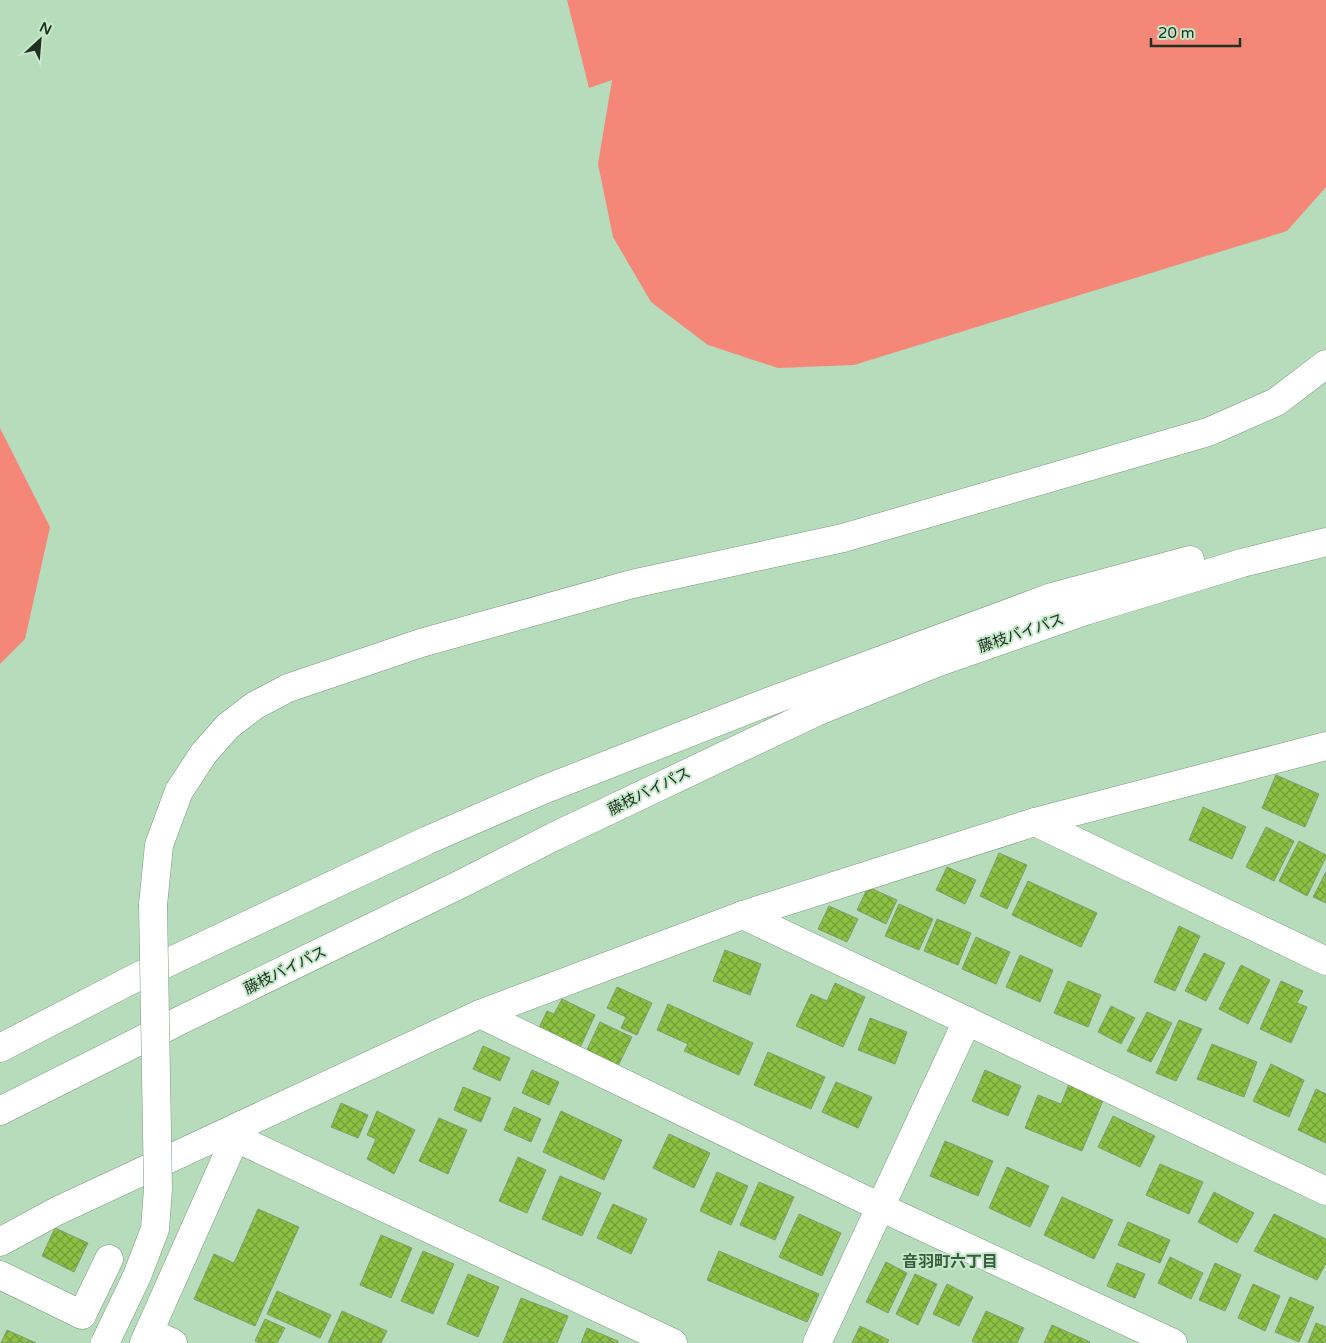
<svg xmlns="http://www.w3.org/2000/svg" width="1326" height="1343" viewBox="0 0 1326 1343" font-family="'Varela Round','Noto Sans JP',sans-serif">
<style>
.pitch{fill:#f58778}
.building{fill:url(#building-cross-hatch);stroke:#879a74}
.lines{fill:none;stroke-linecap:round;stroke-linejoin:round}
.street-casing{stroke:#799d7f;stroke-width:29}
.secondary-casing{stroke:#799d7f;stroke-width:29}
.highway-casing{stroke:#799d7f;stroke-width:29}
.street{stroke:#fff;stroke-width:28}
.secondary{stroke:#fff;stroke-width:28}
.highway{stroke:#fff;stroke-width:28}
.secondary-bridge-casing{stroke:#799d7f;stroke-width:29;stroke-linecap:butt}
.secondary-bridge{stroke:#fff;stroke-width:28}
.labels{text-anchor:middle;dominant-baseline:central;stroke-width:4;stroke-linejoin:round;paint-order:stroke}
.street-label{font-size:15px;fill:#213023;stroke:#c3e9c9}
.neighbourhood-label{font-size:16px;font-weight:bold;fill:#3a5b40;stroke:#c3e9c9}
</style>
<defs>
<pattern id="building-cross-hatch" width="8" height="8" patternUnits="userSpaceOnUse" patternTransform="scale(1.25)"><rect width="8" height="8" fill="#8cc143"/><path d="M0 0l8 8M0 8l8-8" fill="none" stroke="#729d38"/></pattern>
</defs>
<rect width="100%" height="100%" fill="#b6dcbc"/>
<g class="pitch">
<polygon points="567,0 1326,0 1326,187 1287,231 854,365 778,368 708,345 651,302 613,237 598,164 612,80 589,88"/>
<polygon points="0,428 50,527 25,639 0,664"/>
</g>
<g class="building">
<polygon points="1276,775 1319,794 1305,827 1262,808"/>
<polygon points="1203,807 1246,827 1232,859 1189,840"/>
<polygon points="1266,827 1294,841 1274,881 1246,867"/>
<polygon points="1299,841 1326,855 1326,857 1307,896 1279,881"/>
<polygon points="999,853 1027,865 1007,909 980,896"/>
<polygon points="947,867 976,880 965,904 936,890"/>
<polygon points="1326,872 1326,903 1313,897"/>
<polygon points="1028,881 1097,913 1081,947 1012,915"/>
<polygon points="868,887 897,900 886,924 857,910"/>
<polygon points="899,904 933,919 919,950 885,936"/>
<polygon points="829,906 858,919 847,942 818,929"/>
<polygon points="937,919 971,933 958,965 924,951"/>
<polygon points="1179,926 1200,936 1175,991 1154,982"/>
<polygon points="976,937 1010,952 996,984 962,969"/>
<polygon points="725,950 761,964 750,995 713,981"/>
<polygon points="1204,953 1225,963 1206,1001 1185,991"/>
<polygon points="1020,955 1053,970 1040,1002 1006,987"/>
<polygon points="1241,965 1270,980 1248,1024 1219,1009"/>
<polygon points="1068,981 1101,995 1088,1027 1054,1013"/>
<polygon points="1281,981 1303,991 1297,1003 1307,1007 1291,1043 1260,1029"/>
<polygon points="835,983 865,997 843,1047 796,1026 811,994 827,1001"/>
<polygon points="617,987 652,1003 637,1035 621,1028 626,1017 607,1008"/>
<polygon points="562,999 595,1015 578,1052 537,1032 547,1011 554,1014"/>
<polygon points="668,1004 753,1043 739,1075 684,1051 688,1044 657,1030"/>
<polygon points="1111,1006 1135,1018 1121,1044 1098,1032"/>
<polygon points="1147,1012 1172,1023 1151,1062 1127,1051"/>
<polygon points="870,1018 907,1032 895,1064 858,1050"/>
<polygon points="1179,1020 1202,1029 1176,1081 1156,1073"/>
<polygon points="600,1022 632,1037 617,1068 586,1052"/>
<polygon points="1212,1044 1257,1062 1244,1097 1197,1079"/>
<polygon points="483,1046 510,1058 500,1081 473,1069"/>
<polygon points="768,1052 825,1077 811,1109 754,1085"/>
<polygon points="1271,1064 1304,1080 1289,1117 1253,1101"/>
<polygon points="532,1070 559,1082 549,1105 522,1093"/>
<polygon points="985,1070 1021,1086 1008,1116 972,1101"/>
<polygon points="836,1082 872,1097 858,1128 822,1112"/>
<polygon points="1069,1084 1104,1098 1082,1151 1025,1128 1038,1095 1061,1104"/>
<polygon points="463,1087 491,1098 481,1122 454,1110"/>
<polygon points="1316,1089 1326,1094 1326,1143 1298,1130"/>
<polygon points="341,1103 368,1115 358,1138 331,1127"/>
<polygon points="514,1107 541,1119 531,1142 504,1130"/>
<polygon points="377,1111 415,1130 394,1174 367,1159 376,1139 367,1135"/>
<polygon points="561,1111 622,1140 604,1180 543,1152"/>
<polygon points="1113,1116 1155,1136 1140,1167 1098,1147"/>
<polygon points="439,1118 467,1130 448,1174 419,1161"/>
<polygon points="669,1134 710,1153 694,1188 653,1168"/>
<polygon points="945,1141 993,1161 978,1196 930,1176"/>
<polygon points="518,1157 546,1170 527,1213 499,1201"/>
<polygon points="1160,1164 1203,1182 1189,1214 1146,1195"/>
<polygon points="1007,1167 1049,1186 1030,1227 989,1208"/>
<polygon points="717,1172 748,1186 731,1225 700,1211"/>
<polygon points="560,1176 601,1193 582,1236 542,1219"/>
<polygon points="759,1182 794,1197 775,1240 740,1225"/>
<polygon points="1214,1192 1254,1213 1237,1243 1198,1222"/>
<polygon points="1062,1197 1113,1220 1094,1259 1044,1235"/>
<polygon points="613,1204 647,1219 631,1254 597,1238"/>
<polygon points="258,1209 299,1227 255,1326 194,1299 214,1254 234,1263"/>
<polygon points="799,1214 841,1233 822,1276 779,1257"/>
<polygon points="1274,1214 1326,1239 1326,1263 1317,1280 1254,1251"/>
<polygon points="1128,1222 1170,1240 1160,1263 1118,1245"/>
<polygon points="55,1228 88,1243 74,1272 42,1256"/>
<polygon points="381,1235 412,1248 391,1298 360,1285"/>
<polygon points="423,1251 454,1264 433,1314 401,1301"/>
<polygon points="719,1251 819,1294 807,1322 707,1280"/>
<polygon points="1170,1257 1203,1273 1191,1299 1158,1283"/>
<polygon points="886,1262 907,1273 888,1313 866,1302"/>
<polygon points="1117,1263 1145,1274 1135,1298 1107,1286"/>
<polygon points="1215,1263 1241,1275 1225,1311 1199,1300"/>
<polygon points="468,1274 499,1287 478,1337 447,1324"/>
<polygon points="915,1274 937,1284 918,1325 896,1314"/>
<polygon points="947,1284 973,1297 959,1326 933,1314"/>
<polygon points="1253,1284 1280,1296 1265,1331 1238,1318"/>
<polygon points="277,1291 331,1315 320,1338 267,1314"/>
<polygon points="1290,1297 1314,1307 1299,1342 1275,1332"/>
<polygon points="521,1298 568,1316 557,1343 503,1343"/>
<polygon points="342,1311 387,1331 381,1343 328,1343"/>
<polygon points="986,1311 1024,1328 1017,1343 976,1343 972,1341"/>
<polygon points="265,1319 285,1328 277,1343 259,1343 255,1341"/>
<polygon points="1316,1323 1326,1327 1326,1343 1308,1343"/>
<polygon points="1052,1325 1090,1342 1089,1343 1044,1343"/>
<polygon points="860,1326 889,1340 887,1343 852,1343"/>
<polygon points="587,1328 618,1341 618,1343 581,1343"/>
<polygon points="7,1330 36,1343 1,1343"/>
</g>
<g class="lines">
<g class="street-casing">
<g id="street">
<polyline points="1035,822 1326,961"/>
<polyline points="743,915 1326,1191"/>
<polyline points="480,1014 880,1207 1173,1343"/>
<polyline points="236,1138 673,1343"/>
<polyline points="0,1242 57,1211 480,1014 743,915 1035,822 1326,746"/>
<polyline points="0,1275 82,1315 109,1259"/>
<polyline points="149,1332 173,1343"/>
<polyline points="144,1343 241,1125"/>
<polyline points="817,1343 967,1021"/>
</g>
</g>
<g class="secondary-casing">
<polyline id="secondary" points="153,905 159,845 179,791 204,753 228,726 254,706 288,688 421,643 632,584 843,538 1208,432 1276,402 1326,364"/>
</g>
<g class="highway-casing">
<g id="highway">
<polyline points="0,1048 135,978 428,840 543,790 760,705 1052,597 1190,560"/>
<polyline points="0,1111 181,1020 463,883 553,837 816,712 936,663 1085,611 1242,563 1326,542"/>
</g>
</g>
<use href="#street" class="street"/>
<use href="#secondary" class="secondary"/>
<use href="#highway" class="highway"/>
<g class="secondary-bridge-casing">
<polyline id="secondary-bridge" points="105,1343 137,1276 155,1229 158,1189 153,905"/>
</g>
<use href="#secondary-bridge" class="secondary-bridge"/>
</g>
<g class="labels">
<g class="street-label">
<text transform="translate(1021 633) rotate(-19)">藤枝バイパス</text>
<text transform="translate(649 791) rotate(-26)">藤枝バイパス</text>
<text transform="translate(285 970) rotate(-26)">藤枝バイパス</text>
</g>
<g class="neighbourhood-label">
<text x="950" y="1262">音羽町六丁目</text>
</g>
</g>
<g transform="translate(40 40) rotate(26)" stroke="#c3e9c9" stroke-width="4" paint-order="stroke">
<path d="M0-4L9 19L0 12L-9 19Z" fill="#213023"/>
<text y="-8" font-size="14" font-weight="bold" text-anchor="middle" fill="#213023">N</text>
</g>
<path d="M1151 38v8h89v-8" fill="none" stroke="#213023" stroke-width="2.5"/>
<text x="1158" y="38" font-size="15" fill="#213023" stroke="#c3e9c9" stroke-width="4" paint-order="stroke">20 m</text>
</svg>
